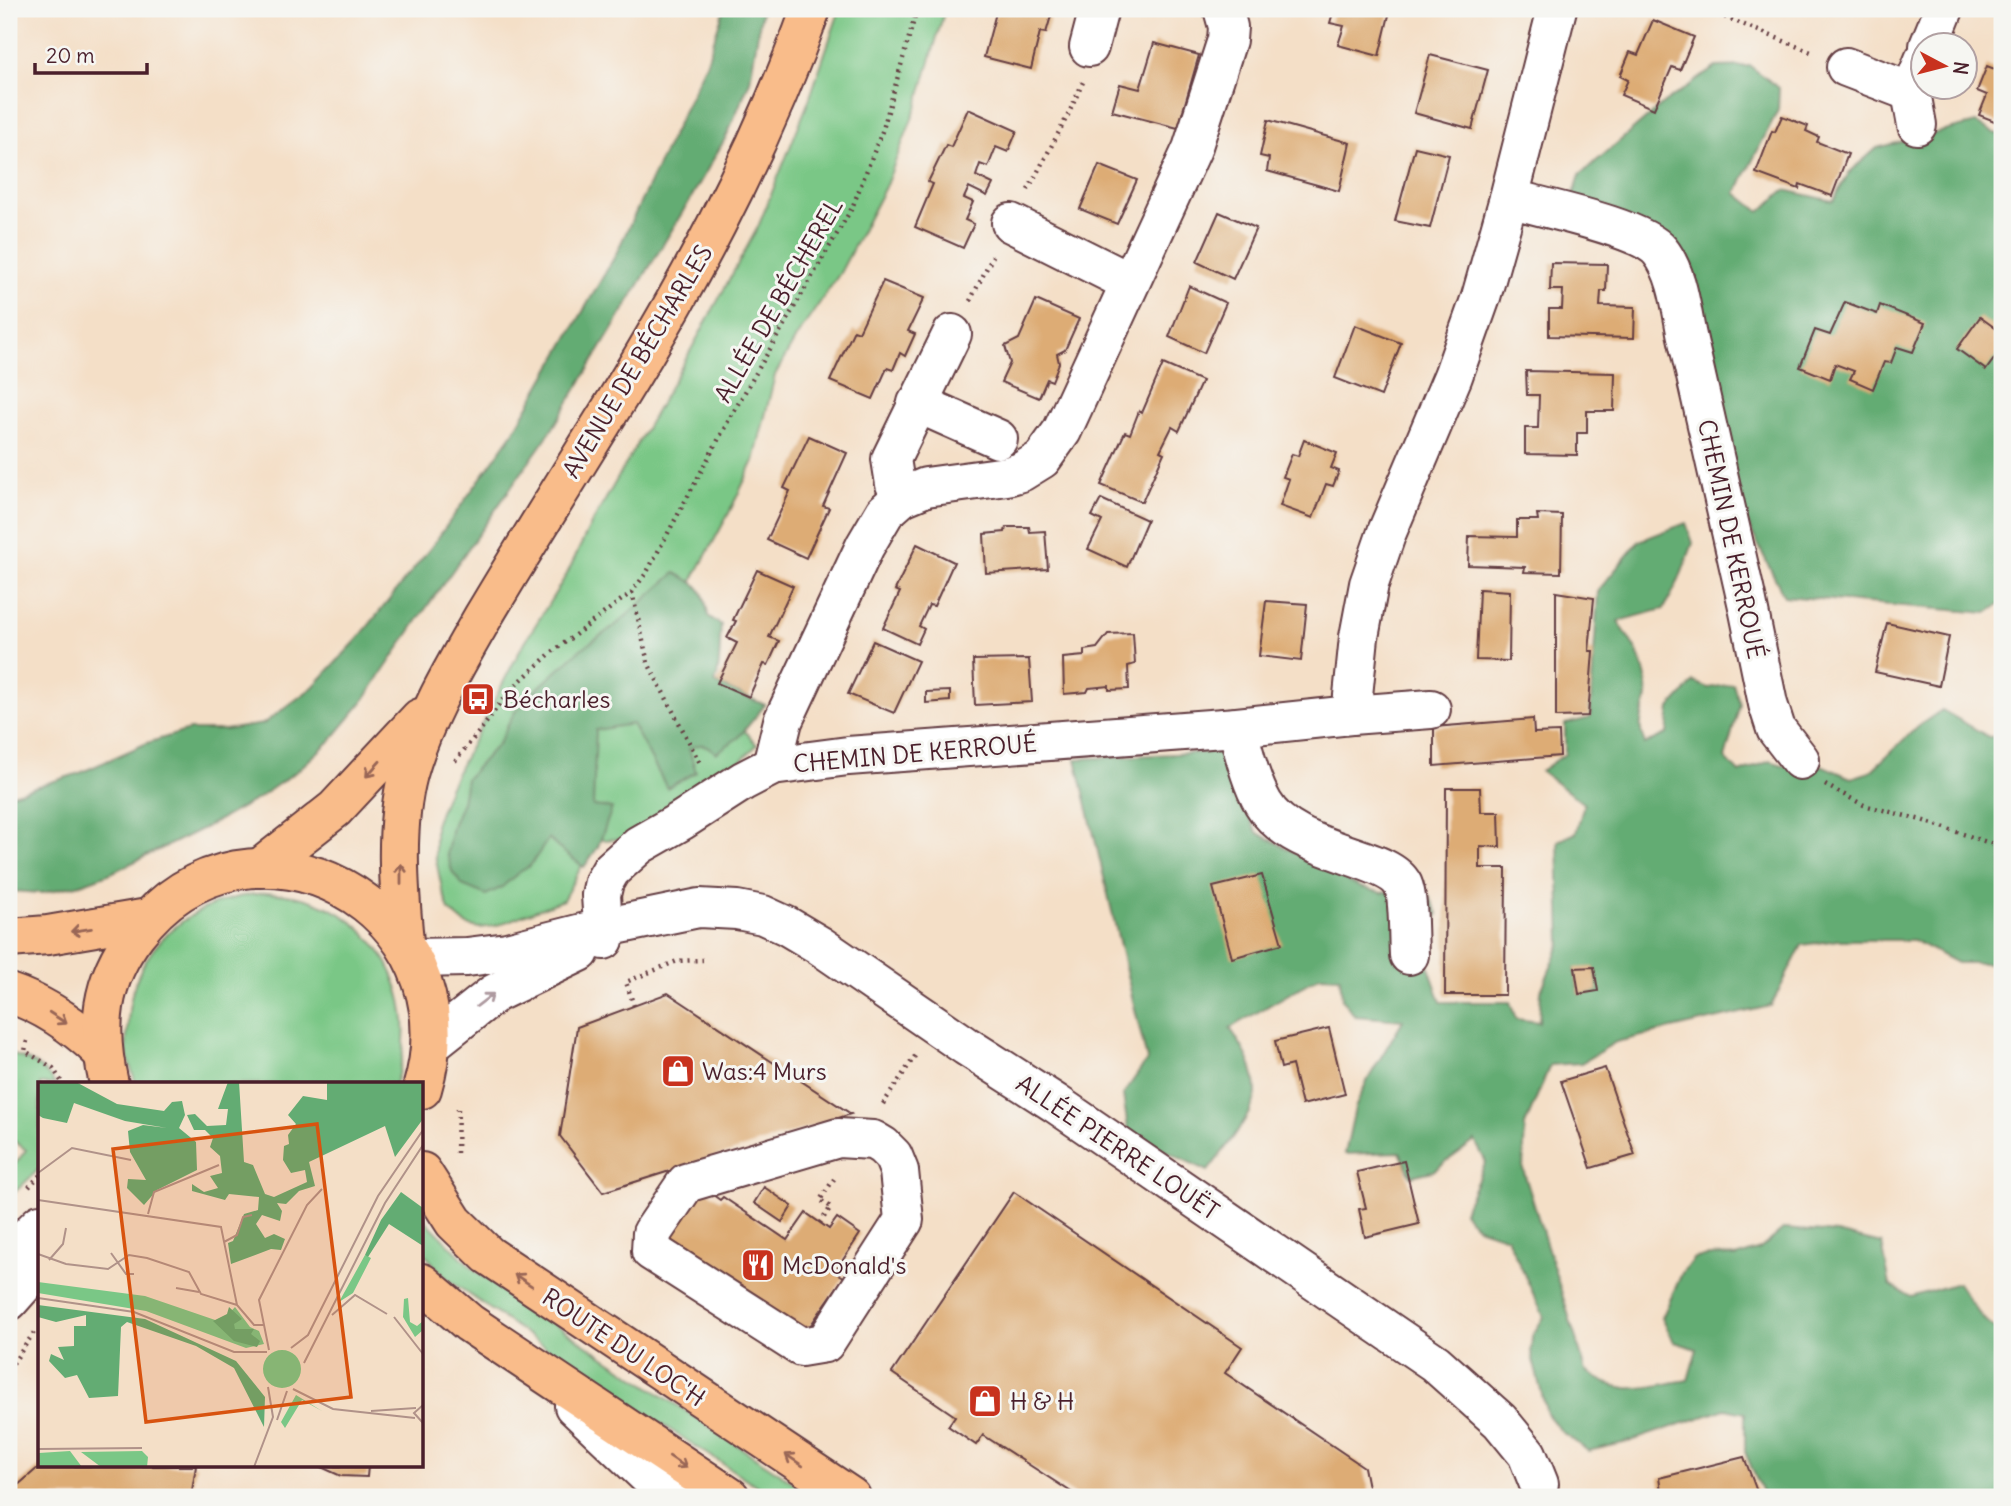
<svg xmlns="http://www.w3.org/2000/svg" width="2011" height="1506" viewBox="0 0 2011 1506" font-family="Delius,sans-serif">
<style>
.green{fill:#7ac786;stroke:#627358;stroke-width:2}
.forest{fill:#63ac73;stroke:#56664f;stroke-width:2;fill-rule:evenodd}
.building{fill:#ddac74}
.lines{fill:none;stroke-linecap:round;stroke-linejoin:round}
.minor-casing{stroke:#643c42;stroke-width:42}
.major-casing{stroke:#643c42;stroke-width:42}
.path{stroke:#643c42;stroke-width:4.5;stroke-dasharray:2 5;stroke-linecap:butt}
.minor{stroke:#fff;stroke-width:38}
.major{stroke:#f9bc8a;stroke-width:38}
.oneway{stroke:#996656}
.oneway2{stroke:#ae9aa0}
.labels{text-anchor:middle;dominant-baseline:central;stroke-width:6;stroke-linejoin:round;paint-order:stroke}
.street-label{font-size:24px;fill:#4a1f2b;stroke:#f6f6f2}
.poi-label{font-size:24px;fill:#4a1f2b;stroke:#f6f6f2;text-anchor:start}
.inset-road{fill:none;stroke:#b09289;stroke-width:2}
.view{fill:#d8530f;fill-opacity:0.15;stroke:#d8530f;stroke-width:3.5}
.inset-edge{fill:none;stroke:#4a1f2b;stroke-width:3.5}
</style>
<rect width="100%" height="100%" fill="#f6f6f2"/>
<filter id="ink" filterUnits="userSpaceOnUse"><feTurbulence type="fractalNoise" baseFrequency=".0143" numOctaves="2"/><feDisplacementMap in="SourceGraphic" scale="14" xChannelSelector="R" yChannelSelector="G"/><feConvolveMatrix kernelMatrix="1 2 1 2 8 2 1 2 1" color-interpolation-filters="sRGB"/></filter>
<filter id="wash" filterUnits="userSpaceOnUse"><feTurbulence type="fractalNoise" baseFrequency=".00686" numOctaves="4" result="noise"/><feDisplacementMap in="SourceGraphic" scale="28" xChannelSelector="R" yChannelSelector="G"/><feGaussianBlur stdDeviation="1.57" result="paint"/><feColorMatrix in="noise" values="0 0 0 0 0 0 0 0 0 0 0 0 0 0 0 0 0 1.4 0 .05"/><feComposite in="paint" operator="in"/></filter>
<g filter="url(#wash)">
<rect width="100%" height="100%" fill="#f4dfc7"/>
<g class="green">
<polygon points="840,9 945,9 917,106 886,185 840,273 797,336 775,375 754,461 729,513 673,616 739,724 757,745 716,784 627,839 596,840 563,900 495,926 479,928 467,925 449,910 442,889 435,855 435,825 449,788 520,650 567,574 588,530 687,357 758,227 809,100"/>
<path d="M 267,893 C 284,894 299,896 315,902 C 390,928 422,1013 395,1084 L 136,1084 C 133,1074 129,1064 127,1053 C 125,1043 128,1031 128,1021 C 132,945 194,897 267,893 Z"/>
<path d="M 9,1053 C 31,1061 41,1064 55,1084 L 40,1084 L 40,1168 L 9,1198 L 9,1172 L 26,1150 L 9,1137 Z"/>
<polygon points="422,1213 428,1223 475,1271 815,1497 774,1497 589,1377 497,1314 446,1278 422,1251"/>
</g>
<g class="forest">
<polygon points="724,9 762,9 750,81 726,137 691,198 553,428 417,621 362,703 330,741 297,771 257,799 210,825 111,873 81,884 43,893 9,891 9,795 80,773 147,743 189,730 225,730 263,724 313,687 357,640 432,546 513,433 615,256 706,64"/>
<polygon points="1750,66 1779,88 1778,110 1736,193 1760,212 1785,190 1833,201 1849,173 1877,148 1976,123 1996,134 2002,133 2002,603 1987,613 1784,596 1732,493 1680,283 1572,200 1580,175 1664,103 1716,67"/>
<path d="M 1686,523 L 1693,543 L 1679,580 L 1664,609 L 1618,621 C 1631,641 1645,661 1647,686 C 1650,709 1633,718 1645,744 L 1667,734 L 1670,708 L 1694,682 L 1708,688 L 1733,684 L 1740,704 L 1725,758 L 1739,773 L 1770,761 L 1783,765 L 1812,761 L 1851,778 L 1870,772 L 1917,727 L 1942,710 L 1989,737 L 2002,736 L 2002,963 L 1957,963 L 1913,940 L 1839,940 L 1802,945 L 1771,1006 L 1616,1042 L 1581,1063 L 1550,1065 L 1525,1125 L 1523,1169 L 1586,1371 C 1623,1399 1647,1386 1688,1380 L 1697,1349 L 1674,1342 L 1662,1318 L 1682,1273 L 1694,1258 L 1720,1255 L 1736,1257 L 1760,1249 L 1784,1229 L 1837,1233 L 1882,1244 L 1890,1285 L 1911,1297 L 1958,1283 C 1971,1303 1981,1321 2002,1334 L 2002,1497 L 1764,1497 L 1745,1452 L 1745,1413 L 1725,1409 L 1628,1442 L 1588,1451 L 1562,1432 L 1547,1414 L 1531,1352 L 1532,1336 L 1544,1317 L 1507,1237 L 1477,1227 L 1463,1212 L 1486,1162 L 1475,1141 L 1433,1171 L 1411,1176 L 1400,1152 L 1345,1154 L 1355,1108 L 1367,1081 L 1403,1020 L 1355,1016 L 1342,999 L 1340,977 L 1320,976 L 1230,1028 C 1243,1047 1256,1068 1256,1092 C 1256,1111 1220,1155 1208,1171 L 1161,1149 L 1128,1129 L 1123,1095 L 1147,1060 L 1076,759 L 1232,751 L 1239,792 L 1256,832 L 1360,887 L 1383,893 L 1417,884 L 1429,896 L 1438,913 L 1427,962 L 1441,1002 L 1510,1002 L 1516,1019 L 1539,1022 L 1541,991 L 1561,943 L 1558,841 L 1576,833 L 1584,804 L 1541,771 L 1565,754 L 1565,724 L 1590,718 L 1598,591 L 1639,541 ZM 1594,968 L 1598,991 L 1579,994 L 1575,969 Z"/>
<path d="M 675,573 C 700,586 704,587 708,616 L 721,625 C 719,643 721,668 715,683 L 765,705 L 739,737 L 716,753 C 706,744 702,742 689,749 L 696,772 L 667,788 L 632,724 L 596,730 L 593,806 L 612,808 L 598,847 L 584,867 L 557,847 L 549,838 L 530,866 L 518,873 L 501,888 L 486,895 L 462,885 L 452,871 L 447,853 L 452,826 L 462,802 L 466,779 L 499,743 L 514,713 L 536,690 L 581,649 L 616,625 Z"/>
</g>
<g id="blocks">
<g class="building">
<polygon points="997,9 1053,9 1046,33 1040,32 1031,69 984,57"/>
<polygon points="1334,9 1381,9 1390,11 1379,56 1338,45 1344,26 1330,23"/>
<polygon points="1653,20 1694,37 1680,70 1672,67 1654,109 1621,95 1628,80 1620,76 1630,52 1638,55"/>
<polygon points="1154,43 1199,55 1178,128 1112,111 1120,84 1140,89"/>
<polygon points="1430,55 1488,70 1472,129 1414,113"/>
<polygon points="2002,58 2002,124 1979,115 1987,95 1977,91 1987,66 1997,70"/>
<polygon points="968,109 1017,131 1008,152 996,147 988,167 980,164 976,176 993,184 987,196 969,187 964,198 973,202 965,220 974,224 963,248 915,227 933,184 928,182 946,145 951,147"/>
<polygon points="1782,116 1808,126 1806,131 1819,137 1817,142 1848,154 1832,196 1800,184 1799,189 1756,173 1772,131 1775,132"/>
<polygon points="1268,120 1350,143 1339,191 1267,171 1269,158 1260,156"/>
<polygon points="1415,147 1449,155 1430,228 1395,221"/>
<polygon points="1099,165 1137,180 1117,224 1080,209"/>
<polygon points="1219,212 1256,228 1233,279 1197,262"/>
<polygon points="1551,263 1607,264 1606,291 1601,291 1600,306 1635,307 1634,338 1549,336 1549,309 1562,309 1563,290 1550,290"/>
<polygon points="883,281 924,298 908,331 915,334 905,356 900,353 893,370 887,368 873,399 830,381 854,330 859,332"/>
<polygon points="1189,286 1226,303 1204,353 1169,337"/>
<polygon points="1036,300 1079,319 1065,350 1057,354 1059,363 1052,381 1047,379 1039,398 1001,382 1010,363 1005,346 1019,339"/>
<polygon points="1845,302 1877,314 1880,305 1925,323 1913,352 1897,347 1891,363 1884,362 1873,389 1850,379 1854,371 1835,364 1830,379 1800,367 1815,330 1830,335"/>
<polygon points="1980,317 2002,333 2002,348 1986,370 1957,349"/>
<polygon points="1355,325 1401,343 1381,396 1335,378"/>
<polygon points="1163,364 1202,381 1179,431 1172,427 1160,451 1164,453 1142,502 1101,485 1125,432 1130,434 1139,411 1142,413"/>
<polygon points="1526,371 1615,373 1614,411 1587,411 1587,433 1577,433 1577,455 1525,454 1525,428 1538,428 1539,395 1527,395"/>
<polygon points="809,436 847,453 823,506 829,508 806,558 767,540 790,491 784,488"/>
<polygon points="1304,440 1337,453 1331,468 1339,471 1333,486 1326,484 1313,518 1280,506 1289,479 1283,477 1292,454 1298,456"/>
<polygon points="1101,499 1147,520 1127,567 1088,549 1102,521 1092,516"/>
<polygon points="1537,514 1562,515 1561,573 1524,572 1525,567 1468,565 1469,536 1517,537 1517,520 1538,520"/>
<polygon points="1006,527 1029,527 1030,532 1045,531 1048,569 986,573 984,534 1005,532"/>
<polygon points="917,544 954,562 934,606 929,605 919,626 924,629 917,644 883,628 900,592 895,590"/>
<polygon points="757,570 793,586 769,637 779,641 768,665 764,664 749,697 717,683 737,643 727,638 736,621 733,620"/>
<polygon points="1479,589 1510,591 1509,661 1476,660"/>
<polygon points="1556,592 1594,598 1589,651 1593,651 1588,716 1556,717"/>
<polygon points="1266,601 1307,604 1301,661 1259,656"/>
<polygon points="1887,623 1949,637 1939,686 1875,672"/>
<polygon points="1133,633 1135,664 1128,666 1129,689 1109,690 1109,686 1089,688 1087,692 1064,694 1063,658 1084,656 1084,650 1097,648 1108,634"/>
<polygon points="873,641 918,661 894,713 848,694"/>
<polygon points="1029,659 1032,702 975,705 973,660"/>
<polygon points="950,691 950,701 926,703 926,692"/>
<polygon points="1533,719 1534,733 1559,732 1560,756 1434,766 1434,727"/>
<polygon points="1446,788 1480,788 1481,812 1499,812 1500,847 1480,846 1480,868 1506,868 1505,995 1445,995"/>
<polygon points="1262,875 1282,944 1232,958 1213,887"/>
<polygon points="1594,967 1598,991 1579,994 1575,968"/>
<polygon points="668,993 851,1114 603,1192 560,1136 577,1027"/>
<polygon points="1329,1028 1345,1094 1302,1105 1292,1065 1281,1068 1275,1041"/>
<polygon points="1605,1068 1635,1155 1591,1168 1561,1081"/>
<polygon points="1404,1161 1419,1224 1365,1237 1359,1209 1366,1208 1357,1172"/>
<polygon points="702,1187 720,1200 723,1197 787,1240 806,1213 829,1229 837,1218 860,1234 835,1272 844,1277 801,1339 664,1243"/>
<polygon points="764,1187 792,1206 782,1222 754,1203"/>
<polygon points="1014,1192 1242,1347 1225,1373 1364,1467 1370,1497 1079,1497 983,1435 976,1445 948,1426 955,1416 892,1373"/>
<polygon points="1744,1457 1759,1497 1662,1497 1659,1478"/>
<polygon points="40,1466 196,1466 191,1497 9,1497 9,1493"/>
<polygon points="319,1466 368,1466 367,1477 341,1476"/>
</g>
</g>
</g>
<g filter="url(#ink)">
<use href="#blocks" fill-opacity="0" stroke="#643c42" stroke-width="2"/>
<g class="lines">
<g class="minor-casing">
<g id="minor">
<polyline points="1929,46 1944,9"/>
<polyline points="1089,47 1099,9"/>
<polyline points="1846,67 1911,92"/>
<polyline points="1917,125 1911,92 1924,60"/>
<path d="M 1509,198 C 1543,208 1640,227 1660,251 C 1677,272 1681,306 1686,332 L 1747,602 L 1768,704 L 1776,729 L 1800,760"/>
<polyline points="1011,223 1129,282"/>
<polyline points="917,403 998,439"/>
<polyline points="902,497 895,484 891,459 952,334"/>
<polyline points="1351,715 1431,709"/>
<path d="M 1237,727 C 1244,752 1250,780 1263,803 C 1292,854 1388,854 1403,885 C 1409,898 1408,939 1409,955"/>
<polyline points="772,766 783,721 865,546 885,512 902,497 926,487 1007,476 1021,472 1042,459 1062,431 1192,149 1227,40 1228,27 1223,9"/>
<polyline points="604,940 601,895 604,882 611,870 639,845 681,821 743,781 772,766 848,756 1237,727 1351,715 1359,637 1369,584 1387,532 1453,376 1481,297 1509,198 1557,9"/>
<polyline points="414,958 467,957 507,952 602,928 699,908 737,910 763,915 787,926 819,945 966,1046 1055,1103 1435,1363 1500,1421 1527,1454 1539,1484"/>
<polyline points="432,1043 495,993 580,952"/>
<polygon points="838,1138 873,1140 883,1146 893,1156 899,1171 904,1220 825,1343 801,1347 651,1251 652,1233 686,1183"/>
<polyline points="9,1255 40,1224"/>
<polyline points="9,1301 40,1266"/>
<polyline points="574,1406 670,1497"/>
</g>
</g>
<g class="major-casing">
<g id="major">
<polyline points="260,868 335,809 420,718"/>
<polyline points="9,938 48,935 148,918"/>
<path d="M 404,942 C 399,888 394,827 408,774 C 424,717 454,668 483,617 C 521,553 560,491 599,428 C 683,295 758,157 811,9"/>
<path d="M 9,993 C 44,1005 75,1026 101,1051"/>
<path d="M 109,1084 C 96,1028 100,981 136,934 C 249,786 477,907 422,1089"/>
<polyline points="422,1172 454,1222 488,1255 851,1497"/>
<polyline points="422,1283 469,1323 730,1497"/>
</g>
</g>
<g class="path">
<polyline points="1705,9 1811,52"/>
<polyline points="1028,190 1068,115 1083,82"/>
<polyline points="970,301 993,256"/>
<polyline points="632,592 648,663 701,765"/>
<polyline points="455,761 486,723 508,692 551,653 632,592 647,572 731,416 852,208 883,129 917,9"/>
<polyline points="1825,785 1864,805 1921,820 2002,847"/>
<polyline points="634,1006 626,982 677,961 703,960"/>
<polyline points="27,1041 25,1051 53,1068 63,1084"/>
<polyline points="883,1104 915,1056"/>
<polyline points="457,1153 458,1106"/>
<polyline points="29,1187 40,1175"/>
<polyline points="820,1223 831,1207 820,1200 834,1179"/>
<polyline points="9,1369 35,1331"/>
</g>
<use href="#minor" class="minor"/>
<use href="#major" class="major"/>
</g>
<defs><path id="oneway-shaft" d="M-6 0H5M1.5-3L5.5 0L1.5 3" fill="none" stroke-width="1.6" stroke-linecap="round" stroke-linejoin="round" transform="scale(1.75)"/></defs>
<g class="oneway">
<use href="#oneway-shaft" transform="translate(373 769) rotate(132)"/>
<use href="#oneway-shaft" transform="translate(401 874) rotate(-90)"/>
<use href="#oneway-shaft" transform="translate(81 930) rotate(171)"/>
<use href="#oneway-shaft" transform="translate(58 1018) rotate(33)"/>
<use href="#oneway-shaft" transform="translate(523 1280) rotate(-146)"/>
<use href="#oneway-shaft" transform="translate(794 1460) rotate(-146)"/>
<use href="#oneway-shaft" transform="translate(678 1462) rotate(34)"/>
</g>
<use class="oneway2" href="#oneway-shaft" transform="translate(485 1000) rotate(-37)"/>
</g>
<defs>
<g id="bus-square" transform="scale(1.75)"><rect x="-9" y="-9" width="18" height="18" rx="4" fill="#c8321e" stroke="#f6f6f2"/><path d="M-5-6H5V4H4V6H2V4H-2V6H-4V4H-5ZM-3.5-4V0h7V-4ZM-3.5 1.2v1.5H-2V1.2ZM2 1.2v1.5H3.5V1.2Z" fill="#fff"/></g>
<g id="shop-square" transform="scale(1.75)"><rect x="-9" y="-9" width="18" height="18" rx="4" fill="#c8321e" stroke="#f6f6f2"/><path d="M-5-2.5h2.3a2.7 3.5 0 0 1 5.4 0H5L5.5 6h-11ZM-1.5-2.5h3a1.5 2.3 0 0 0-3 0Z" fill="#fff"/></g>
<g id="restaurant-square" transform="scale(1.75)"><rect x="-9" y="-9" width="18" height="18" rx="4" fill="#c8321e" stroke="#f6f6f2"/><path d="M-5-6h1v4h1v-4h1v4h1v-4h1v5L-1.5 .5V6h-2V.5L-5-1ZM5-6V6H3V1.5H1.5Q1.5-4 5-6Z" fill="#fff"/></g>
</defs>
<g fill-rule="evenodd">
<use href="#bus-square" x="478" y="699"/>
<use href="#shop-square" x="678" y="1071"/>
<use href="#restaurant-square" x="758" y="1265"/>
<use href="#shop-square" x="985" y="1401"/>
</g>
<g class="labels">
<g class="street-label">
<text transform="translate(778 300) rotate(-60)">ALLÉE DE BÉCHEREL</text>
<text transform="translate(637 361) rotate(-59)">AVENUE DE BÉCHARLES</text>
<text transform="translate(1732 539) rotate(78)">CHEMIN DE KERROUÉ</text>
<text transform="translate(915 753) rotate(-5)">CHEMIN DE KERROUÉ</text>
<text transform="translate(1118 1147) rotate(34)">ALLÉE PIERRE LOUËT</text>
<text transform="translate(624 1347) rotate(34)">ROUTE DU LOC'H</text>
</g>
<g class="poi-label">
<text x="503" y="699">Bécharles</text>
<text x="702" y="1071">Was:4 Murs</text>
<text x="782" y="1265">McDonald's</text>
<text x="1010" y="1401">H &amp; H</text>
</g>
</g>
<g transform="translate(38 1082)">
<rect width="385" height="385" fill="#f4dfc7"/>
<path d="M 327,173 L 333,176 L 315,211 L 301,220 ZM 0,200 L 107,214 L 183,240 L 197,225 L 212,245 L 221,249 L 226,262 L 208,266 L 108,229 L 0,211 ZM 370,216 L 372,240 L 379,244 L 385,239 L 385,248 L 377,255 L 365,235 L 366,217 ZM225 287a19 19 0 1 1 38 0a19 19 0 1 1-38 0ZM 258,313 L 284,329 L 264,318 L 247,346 L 243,340 ZM 32,369 L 44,385 L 0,385 L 1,371 ZM 104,369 L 110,375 L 109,385 L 63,385 L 43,370 Z" fill="#7ac786"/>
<path d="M 0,0 L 38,0 L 79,22 L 126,29 L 134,20 L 144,19 L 147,33 L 141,46 L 158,60 L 159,88 L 119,108 L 106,123 L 89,106 L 90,97 L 108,98 L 92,70 L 90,49 L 105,43 L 129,46 L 87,39 L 36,21 L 29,41 L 5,36 L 0,33 ZM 190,0 L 201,0 L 206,80 L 215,83 L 227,112 L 236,115 L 269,100 L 267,88 L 253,91 L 245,78 L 246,64 L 251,62 L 250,53 L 258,42 L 250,33 L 265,14 L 289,18 L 289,0 L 385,0 L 385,37 L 357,75 L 347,44 L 271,80 L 277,104 L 261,109 L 248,122 L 239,121 L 244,129 L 242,139 L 224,133 L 218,142 L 227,156 L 236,152 L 247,157 L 243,168 L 233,167 L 193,182 L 190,161 L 195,159 L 206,132 L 220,128 L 221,115 L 191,112 L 187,118 L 154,109 L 154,102 L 166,110 L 180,106 L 172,94 L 184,91 L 182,74 L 172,65 L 175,56 L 167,48 L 156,48 L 149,33 L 157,32 L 169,44 L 188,43 L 190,27 L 180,27 ZM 363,110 L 385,126 L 385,164 L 351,142 L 330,175 L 327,173 L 343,138 ZM 0,223 L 107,237 L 198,279 L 227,315 L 226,345 L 196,286 L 158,264 L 89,240 L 83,245 L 80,314 L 51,316 L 39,293 L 27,296 L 11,279 L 13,272 L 26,278 L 20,265 L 36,264 L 36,244 L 48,244 L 48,233 L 18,240 L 0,235 ZM 191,225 L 204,237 L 196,242 L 197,247 L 216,247 L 213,252 L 222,259 L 219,265 L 196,259 L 175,239 L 189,232 Z" fill="#63ac73"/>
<path class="inset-road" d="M 0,91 L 34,66 L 93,78M 0,118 L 183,145 L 199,223 L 216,243 L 226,243M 110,132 L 116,110 L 181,83M 186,160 L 199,153 L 205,135 L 214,133M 73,171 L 88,192 L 96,192M 0,172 L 28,182 L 70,187 L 91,173 L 109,176 L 151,190 L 163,212 L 199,223M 11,178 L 25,162 L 28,146M 138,206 L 161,210M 0,216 L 96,230 L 196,270 L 229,270M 294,233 L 317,213 L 349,232M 356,235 L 385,272M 253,266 L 270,253 L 340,114 L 385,48M 231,268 L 221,218 L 269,123 L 284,107M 266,281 L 347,121 L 385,63M 255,307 L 295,327 L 377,336M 385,323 L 376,331 L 385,341M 333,329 L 378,326M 239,338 L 249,309M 1,367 L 104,366M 216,385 L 235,335 L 230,305"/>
<path class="view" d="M 279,42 L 313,315 L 108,340 L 75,67 Z"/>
<rect width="385" height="385" class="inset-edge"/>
</g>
<rect width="2011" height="1506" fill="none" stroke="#f6f6f2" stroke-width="35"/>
<g transform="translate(1944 66) rotate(97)"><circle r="33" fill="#f6f6f2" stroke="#b1a0a2" stroke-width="2"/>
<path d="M0-5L12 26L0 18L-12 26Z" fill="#c8321e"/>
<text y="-10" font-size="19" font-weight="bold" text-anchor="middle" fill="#4a1f2b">N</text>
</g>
<path d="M35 63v10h112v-10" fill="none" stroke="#4a1f2b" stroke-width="3.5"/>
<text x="46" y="63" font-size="21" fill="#4a1f2b" stroke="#f6f6f2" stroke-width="5" paint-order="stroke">20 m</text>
</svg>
